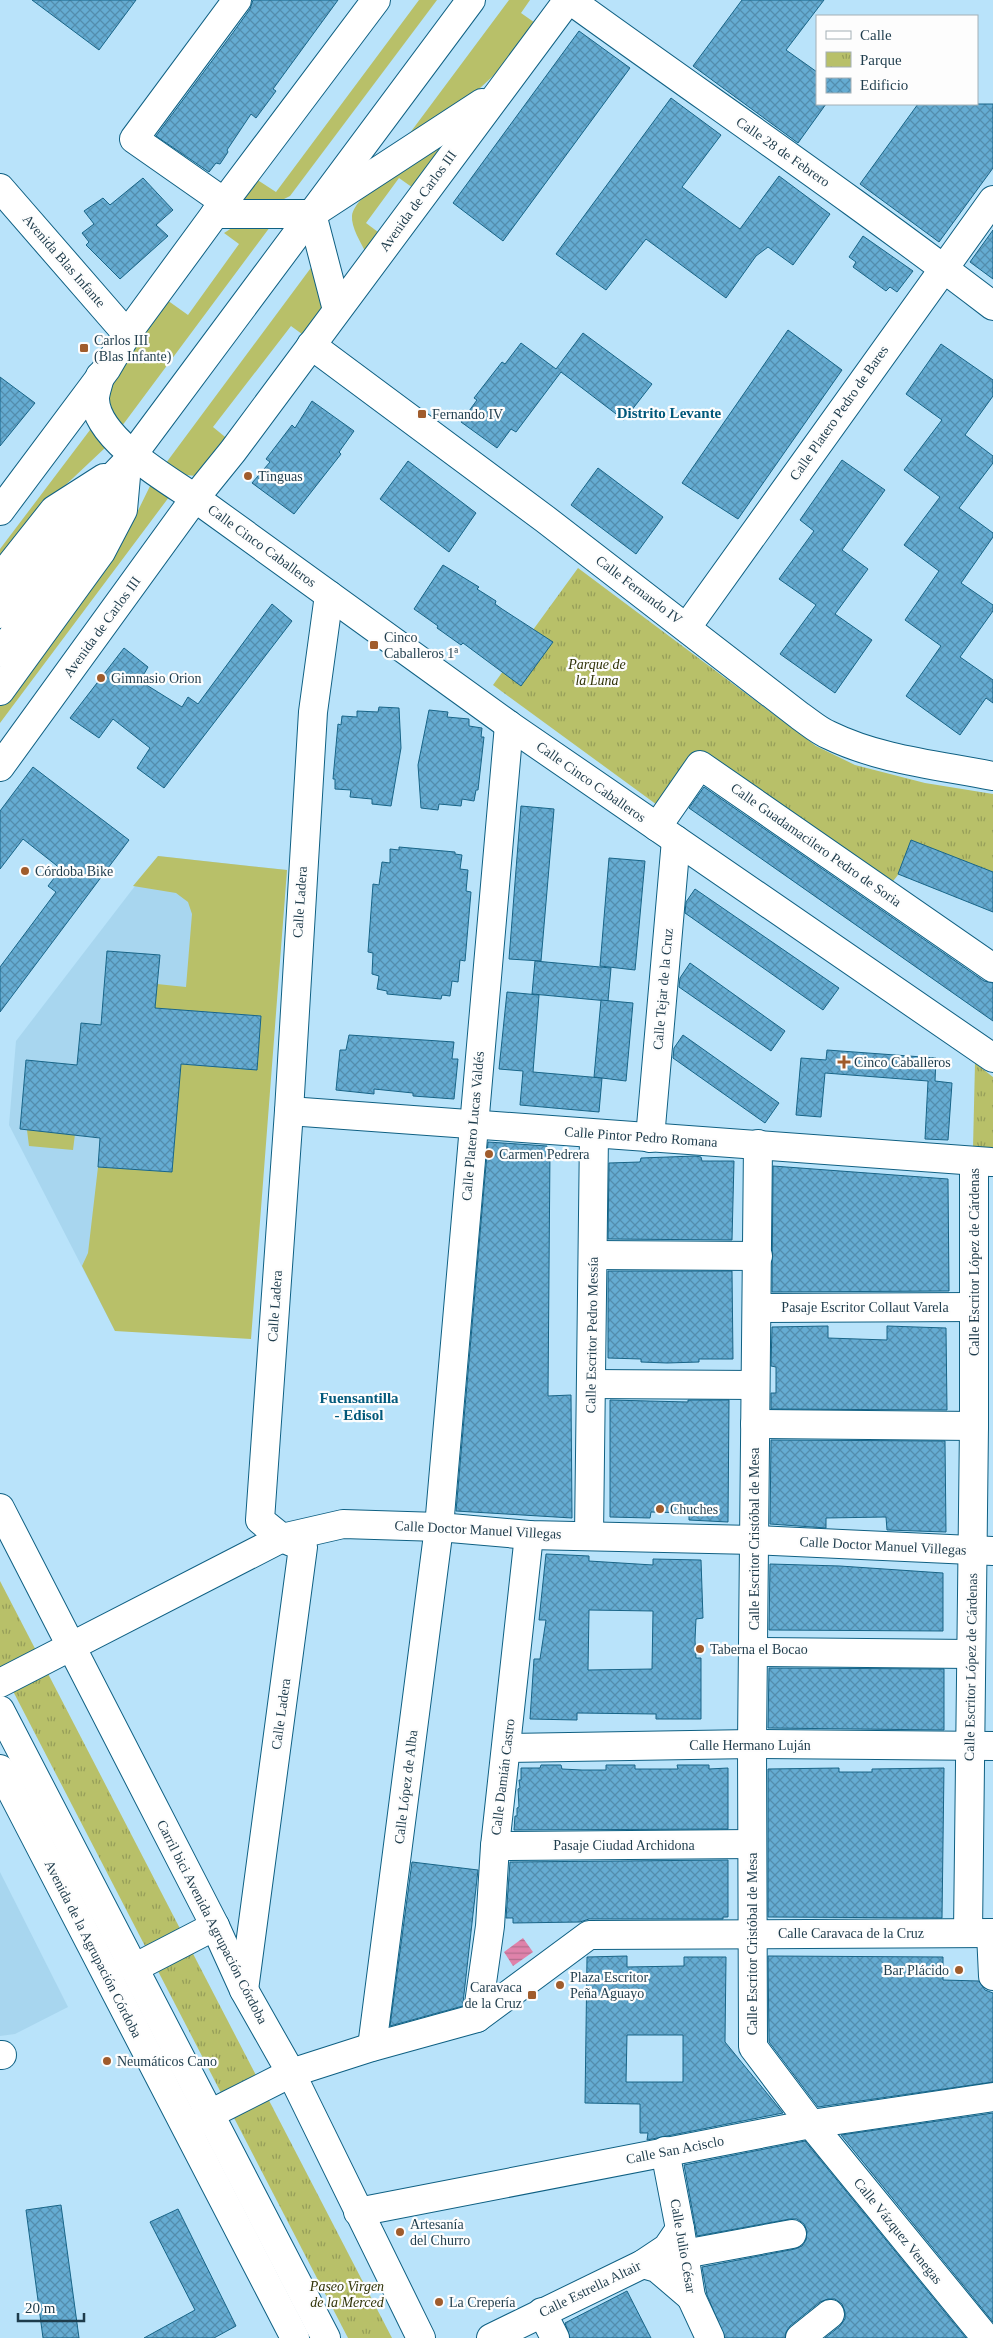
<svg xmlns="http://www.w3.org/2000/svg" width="993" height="2338" viewBox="0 0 993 2338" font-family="Georgia,serif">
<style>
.built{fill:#a8d6ef}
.green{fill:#b8c069}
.park{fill:url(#park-tufts)}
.water{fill:url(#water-rules)}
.building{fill:url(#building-cross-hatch);stroke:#186588;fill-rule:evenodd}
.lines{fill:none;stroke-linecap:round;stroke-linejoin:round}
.minor-casing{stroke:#0f6083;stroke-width:30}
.major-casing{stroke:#0f6083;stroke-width:30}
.minor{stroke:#fff;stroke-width:28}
.major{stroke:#fff;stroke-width:28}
.poi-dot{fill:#a05c2c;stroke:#fdfdfd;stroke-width:2}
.labels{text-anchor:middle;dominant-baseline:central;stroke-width:4.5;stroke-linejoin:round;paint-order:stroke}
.street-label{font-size:14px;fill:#1e3c4c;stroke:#fdfdfd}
.poi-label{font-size:14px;fill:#1e3c4c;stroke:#fdfdfd;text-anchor:start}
.park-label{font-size:14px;font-style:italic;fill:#303308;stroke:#fdfdfd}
.neighbourhood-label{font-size:15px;font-weight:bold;fill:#00587a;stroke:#fdfdfd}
</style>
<defs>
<pattern id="park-tufts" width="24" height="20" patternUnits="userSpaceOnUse" patternTransform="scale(1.25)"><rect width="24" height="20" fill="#b8c069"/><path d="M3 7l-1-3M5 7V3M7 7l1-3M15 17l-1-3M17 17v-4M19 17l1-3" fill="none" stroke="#959d59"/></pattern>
<pattern id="water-rules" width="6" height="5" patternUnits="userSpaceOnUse" patternTransform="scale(1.25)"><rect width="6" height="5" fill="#df82aa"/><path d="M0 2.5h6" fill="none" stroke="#b46c8d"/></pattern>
<pattern id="building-cross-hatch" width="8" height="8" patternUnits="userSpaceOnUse" patternTransform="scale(1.25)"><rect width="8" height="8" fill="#65acd2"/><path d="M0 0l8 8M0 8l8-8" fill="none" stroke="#538dad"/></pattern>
</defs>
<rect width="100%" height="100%" fill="#b9e3fa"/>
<g class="built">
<polygon points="158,856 287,870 261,1187 115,1331 9,1125 16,1041"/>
<polygon points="0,1872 68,2007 15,2034 0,2036"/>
</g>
<g class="green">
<polygon points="419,0 437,0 290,196 280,201 245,199 243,196 256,179 276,192"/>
<polygon points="509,0 530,0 521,13 538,25 493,76 466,101 401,145"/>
<path d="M 445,143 L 416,190 L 399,178 L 366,223 L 382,235 L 366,253 C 361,243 351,227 352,216 C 355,191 424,155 445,143 Z"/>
<polygon points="235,226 270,227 119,430 109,404 110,378 167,300 188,315 239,244 224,233"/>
<polygon points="313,265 326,312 306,337 291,326 213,427 230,441 196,476 186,475 167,468 166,463"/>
<polygon points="93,426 106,447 56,494 0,565 0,549"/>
<polygon points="151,484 172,493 0,723 0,701 130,527"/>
<polygon points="158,856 287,870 251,1339 115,1331 82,1266 88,1253 98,1167 172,1172 181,1064 257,1070 261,1016 155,1008 157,984 186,987 192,914 188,902 176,893 133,886"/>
<polygon points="27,1130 75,1134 73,1150 29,1146"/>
</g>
<g class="park">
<polygon points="578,568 816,746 855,765 925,783 993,794 993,881 917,851 886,890 699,761 664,810 493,685"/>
<polygon points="975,1063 993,1077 993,1149 973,1148"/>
<polygon points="0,1581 392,2338 348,2338 0,1666"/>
</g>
<polygon class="water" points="523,1938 533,1952 513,1966 504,1952"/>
<g class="building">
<polygon points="32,0 136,0 99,50"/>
<polygon points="253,0 338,0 273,89 276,91 256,118 251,114 227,150 228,152 220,164 216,163 209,172 156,136 232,34 250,9"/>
<polygon points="742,0 824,0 786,50 817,72 817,104 826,104 798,143 693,66"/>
<polygon points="579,31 630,68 503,241 453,203"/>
<polygon points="671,98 721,135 682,187 740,229 779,176 830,214 793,265 768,247 756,256 726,298 646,239 606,290 556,254"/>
<polygon points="918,104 993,104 993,168 939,242 860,184"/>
<polygon points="143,178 173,210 156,225 168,236 120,279 86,245 89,242 82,233 94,224 84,211 103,198 110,205"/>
<polygon points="993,230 993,279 970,262"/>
<polygon points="863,236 913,271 897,292 890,287 886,291 853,267 856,262 849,257"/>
<polygon points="788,330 842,370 738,519 682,483"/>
<polygon points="583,333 652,384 624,420 561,372 516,432 511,429 497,448 461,422 477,400 474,398 502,362 505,364 521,343 556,369"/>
<polygon points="941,344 993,380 993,396 965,435 993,456 993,463 959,508 993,533 993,537 961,583 993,605 993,611 960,657 993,680 993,703 986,698 960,735 906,696 941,646 905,620 939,571 904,545 940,497 904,470 942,420 906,394"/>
<polygon points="0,377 35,403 0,446"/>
<polygon points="312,401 354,431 339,452 341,454 294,514 252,483 270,462 266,459 292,425 295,428"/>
<polygon points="842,460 885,490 842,550 868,569 835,614 872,640 835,693 780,654 816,605 779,579 814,531 800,520"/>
<polygon points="408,461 476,513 449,552 380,499"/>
<polygon points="598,468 663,517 636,554 571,505"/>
<polygon points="443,565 479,587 477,589 496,601 495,604 502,609 553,642 521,686 463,643 461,645 437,628 438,626 414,609"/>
<polygon points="272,604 292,621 164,788 137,768 150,748 113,719 99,738 70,718 124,648 148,667 140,681 182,707 188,697 198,704"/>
<polygon points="379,707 399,708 401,748 391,806 372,804 372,799 350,797 351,790 335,789 335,779 333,779 338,724 341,725 342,716 357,717 357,711 378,712"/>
<polygon points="429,710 448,712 447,717 469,719 469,726 482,728 481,737 484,737 478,790 476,790 474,801 462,799 461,806 439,804 438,810 421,808 418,765"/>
<polygon points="33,767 129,840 0,1012 0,967 56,892 48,886 61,869 23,839 0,869 0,811"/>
<polygon points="704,787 984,981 993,983 993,1021 689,808"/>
<polygon points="521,806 554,809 541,961 509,959"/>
<polygon points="911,840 993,872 993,912 898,874"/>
<polygon points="399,847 455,852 455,854 462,855 460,869 468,870 466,891 471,892 465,961 460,960 458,982 452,981 450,996 442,995 441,999 387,994 387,991 377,989 379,976 372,974 373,953 368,952 373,884 379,885 382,862 390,863 390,849 399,850"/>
<polygon points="609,858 645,861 635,970 600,966"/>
<polygon points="695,889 839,988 823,1010 685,913 686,902"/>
<polygon points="107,951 160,955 155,1008 261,1016 257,1070 181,1064 172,1172 98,1167 100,1138 20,1129 26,1060 77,1065 81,1023 101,1025"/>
<polygon points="535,961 611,968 608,1001 532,994"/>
<polygon points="690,963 785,1031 771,1051 679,987 680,978"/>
<polygon points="507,992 539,995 533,1072 602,1078 599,1112 520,1105 523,1071 499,1069"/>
<polygon points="601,1000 633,1003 626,1081 594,1077"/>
<polygon points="349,1035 454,1042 452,1059 458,1059 454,1099 413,1096 413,1093 374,1089 374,1094 336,1090 340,1050 346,1050"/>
<polygon points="683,1035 779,1103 765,1123 673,1058 674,1048"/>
<polygon points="827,1050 936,1058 935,1081 952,1083 948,1140 925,1139 928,1081 825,1073 821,1117 796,1115 801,1058 826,1060"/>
<polygon points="488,1142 547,1146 547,1149 550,1149 548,1396 571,1395 572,1518 456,1511"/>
<polygon points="695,1156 701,1157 702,1161 734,1161 732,1240 608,1239 609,1163 640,1162 641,1158"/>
<polygon points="773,1166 948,1179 949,1291 772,1292"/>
<polygon points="608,1271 732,1271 733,1359 699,1359 699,1362 667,1363 641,1362 641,1359 608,1358"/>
<polygon points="828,1326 828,1338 887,1340 887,1326 946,1328 947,1410 771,1409 771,1393 776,1393 776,1367 771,1366 772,1327"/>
<polygon points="610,1400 688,1402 688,1400 729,1400 728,1522 689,1520 689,1513 651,1512 650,1518 610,1517"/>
<polygon points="771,1440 945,1441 946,1532 887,1530 886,1517 826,1518 826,1528 770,1524"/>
<path d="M 546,1554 L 589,1556 L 589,1561 L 653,1565 L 653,1559 L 701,1560 L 703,1618 L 696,1619 L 695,1640 L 696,1658 L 701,1658 L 701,1719 L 656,1719 L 656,1714 L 577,1713 L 577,1720 L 530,1719 L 534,1659 L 540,1659 L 546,1620 L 539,1620 ZM 589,1610 L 653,1611 L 652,1669 L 588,1670 Z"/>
<polygon points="770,1564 840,1566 943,1573 943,1631 769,1630"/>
<polygon points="769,1668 944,1669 944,1730 768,1728"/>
<polygon points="541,1765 561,1765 562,1769 582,1770 606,1770 606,1765 635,1765 635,1769 678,1769 677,1765 709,1765 709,1769 728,1768 728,1829 514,1830 515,1816 517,1816 517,1808 519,1807 518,1789 520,1788 519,1780 521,1780 521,1768 540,1768"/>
<polygon points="839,1768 839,1772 872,1772 872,1769 944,1768 942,1918 768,1917 768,1769"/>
<polygon points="728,1860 728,1917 723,1917 723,1919 589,1919 580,1922 513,1923 513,1918 506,1918 510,1862"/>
<polygon points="412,1862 478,1870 463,2003 463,2006 390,2026"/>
<path d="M 627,1956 L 627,1967 L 684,1966 L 684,1957 L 726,1957 L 725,2042 L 783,2113 L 647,2140 L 648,2133 L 640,2133 L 640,2104 L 585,2103 L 587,1957 ZM 627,2035 L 683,2035 L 683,2082 L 626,2082 Z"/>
<polygon points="768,1956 943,1957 943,1980 979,1981 985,1990 993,1993 993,2082 818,2107 769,2042"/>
<polygon points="993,2113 993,2322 841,2135"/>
<polygon points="805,2141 966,2338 825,2338 840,2326 845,2319 845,2312 842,2304 835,2299 828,2299 820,2302 790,2326 786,2332 785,2338 725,2338 707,2295 702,2267 795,2249 802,2246 806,2240 807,2231 804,2224 797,2219 790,2219 697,2236 684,2165"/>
<polygon points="61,2205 79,2338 43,2338 26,2210"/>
<polygon points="178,2209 236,2326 214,2338 144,2338 195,2310 150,2222"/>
<polygon points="627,2291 651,2338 570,2338 565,2323"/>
</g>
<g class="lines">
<g class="minor-casing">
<g id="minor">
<path d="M 570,0 C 711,102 855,200 993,306"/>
<polyline points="0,188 127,334"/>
<polyline points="224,202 134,139 237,0"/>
<polyline points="215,214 312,214 482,103"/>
<polyline points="312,214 337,310"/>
<path d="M 311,345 L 545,519 L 800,716 C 810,723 819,731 829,735 C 880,760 938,765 993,776"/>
<path d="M 100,376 C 99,383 95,392 95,399 C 96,438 166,479 195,498 L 509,725 L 993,1058"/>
<polyline points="0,511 107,368 127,334 215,214 376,0"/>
<polyline points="0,578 54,510 104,478"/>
<polyline points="687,627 993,200"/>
<polyline points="0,691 101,552 123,510 127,465"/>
<polyline points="0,767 195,498 233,451 568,0"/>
<polyline points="657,827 700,765 993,968"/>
<polyline points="289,1111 991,1162"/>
<polyline points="650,1138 676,840"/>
<polyline points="758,1144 752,1744 753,2047 811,2124 986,2338"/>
<polyline points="593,1255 758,1256"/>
<polyline points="757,1308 974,1307"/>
<polyline points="591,1384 755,1385"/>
<polyline points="755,1424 974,1426"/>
<polyline points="0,1508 215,1926 244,1990 291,2073 421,2338"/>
<polyline points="589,1536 594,1134"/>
<polyline points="753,1652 971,1654"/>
<polyline points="0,1683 282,1538 343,1524 439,1527 529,1535 754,1540 993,1551"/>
<polyline points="507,1748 752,1744 993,1746"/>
<polyline points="495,1846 752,1844"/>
<polyline points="968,1933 974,1426 974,1161"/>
<polyline points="991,1933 993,1976"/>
<polyline points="134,1968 215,1926"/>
<polyline points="244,1990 303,1547 282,1538 260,1520 289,1111 313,712 329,595"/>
<polyline points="477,2018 490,1926 495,1846 529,1535"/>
<polyline points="372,2047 439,1527 509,725"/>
<polyline points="0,2055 2,2055"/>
<polyline points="190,2126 210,2114 291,2073 372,2047 477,2018 589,1935 993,1933"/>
<polyline points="665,2151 680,2229 691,2297 710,2338"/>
<polyline points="358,2212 811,2124 993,2097"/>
<polyline points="684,2254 792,2234"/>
<polyline points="643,2264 657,2268 691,2297"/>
<polyline points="542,2312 555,2338"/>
<polyline points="491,2338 643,2264 667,2248 680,2229"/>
<polyline points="800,2338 830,2314"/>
</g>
</g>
<g class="major-casing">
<g id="major">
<polyline points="0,614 71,520 128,461 471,0"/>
<polyline points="0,653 102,517 119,481"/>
<polyline points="0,1710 326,2338"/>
<polyline points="0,1769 295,2338"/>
</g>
</g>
<use href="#minor" class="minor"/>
<use href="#major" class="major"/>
</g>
<g class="poi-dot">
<rect x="79" y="343" width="10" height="10" rx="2.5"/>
<rect x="417" y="409" width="10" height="10" rx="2.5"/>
<circle cx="248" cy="476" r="5"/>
<rect x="369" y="640" width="10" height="10" rx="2.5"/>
<circle cx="101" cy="678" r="5"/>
<circle cx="25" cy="871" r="5"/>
<path d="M841.5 1054.5h5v5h5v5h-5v5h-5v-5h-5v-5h5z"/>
<circle cx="489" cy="1154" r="5"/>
<circle cx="660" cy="1509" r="5"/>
<circle cx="700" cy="1649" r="5"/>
<circle cx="959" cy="1970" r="5"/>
<circle cx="560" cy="1985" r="5"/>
<rect x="527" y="1990" width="10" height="10" rx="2.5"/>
<circle cx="107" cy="2061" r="5"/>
<circle cx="400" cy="2232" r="5"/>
<circle cx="439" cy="2302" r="5"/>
</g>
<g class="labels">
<g class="street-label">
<text transform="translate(783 152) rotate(35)">Calle 28 de Febrero</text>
<text transform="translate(418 201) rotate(-54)">Avenida de Carlos III</text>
<text transform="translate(64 261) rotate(49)">Avenida Blas Infante</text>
<text transform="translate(839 413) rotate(-55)">Calle Platero Pedro de Bares</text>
<text transform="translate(262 546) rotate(36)">Calle Cinco Caballeros</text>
<text transform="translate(639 590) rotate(37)">Calle Fernando IV</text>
<text transform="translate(102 627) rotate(-54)">Avenida de Carlos III</text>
<text transform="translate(591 782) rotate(35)">Calle Cinco Caballeros</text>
<text transform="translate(816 845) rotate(35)">Calle Guadamacilero Pedro de Soria</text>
<text transform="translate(300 902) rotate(-86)">Calle Ladera</text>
<text transform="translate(663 989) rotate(-85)">Calle Tejar de la Cruz</text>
<text transform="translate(473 1126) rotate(-85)">Calle Platero Lucas Valdés</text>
<text transform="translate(641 1137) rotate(4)">Calle Pintor Pedro Romana</text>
<text transform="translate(974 1262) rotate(-90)">Calle Escritor López de Cárdenas</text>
<text transform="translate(275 1306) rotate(-86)">Calle Ladera</text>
<text x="865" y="1307">Pasaje Escritor Collaut Varela</text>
<text transform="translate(592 1335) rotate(-89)">Calle Escritor Pedro Messía</text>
<text transform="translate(478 1530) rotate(3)">Calle Doctor Manuel Villegas</text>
<text transform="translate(754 1539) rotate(-90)">Calle Escritor Cristóbal de Mesa</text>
<text transform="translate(883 1546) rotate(3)">Calle Doctor Manuel Villegas</text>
<text transform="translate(971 1667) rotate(-89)">Calle Escritor López de Cárdenas</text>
<text transform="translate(281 1714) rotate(-82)">Calle Ladera</text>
<text x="750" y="1745">Calle Hermano Luján</text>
<text transform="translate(503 1777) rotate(-83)">Calle Damián Castro</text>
<text transform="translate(406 1787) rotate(-83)">Calle López de Alba</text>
<text x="624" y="1845">Pasaje Ciudad Archidona</text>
<text transform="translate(212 1922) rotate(63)">Carril bici Avenida Agrupación Córdoba</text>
<text x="851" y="1933">Calle Caravaca de la Cruz</text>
<text transform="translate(752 1944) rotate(-90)">Calle Escritor Cristóbal de Mesa</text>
<text transform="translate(93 1949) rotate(63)">Avenida de la Agrupación Córdoba</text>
<text transform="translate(675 2150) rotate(-11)">Calle San Acisclo</text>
<text transform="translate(898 2231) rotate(51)">Calle Vázquez Venegas</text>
<text transform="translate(683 2246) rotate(80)">Calle Julio César</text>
<text transform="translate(590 2289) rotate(-26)">Calle Estrella Altair</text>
</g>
<g class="poi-label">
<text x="94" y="340">Carlos III<tspan x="94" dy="16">(Blas Infante)</tspan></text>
<text x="432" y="414">Fernando IV</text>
<text x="258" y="476">Tinguas</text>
<text x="384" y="637">Cinco<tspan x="384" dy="16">Caballeros 1ª</tspan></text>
<text x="111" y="678">Gimnasio Orion</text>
<text x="35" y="871">Córdoba Bike</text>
<text x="854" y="1062">Cinco Caballeros</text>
<text x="499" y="1154">Carmen Pedrera</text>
<text x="670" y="1509">Chuches</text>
<text x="710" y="1649">Taberna el Bocao</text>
<text x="949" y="1970" text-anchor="end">Bar Plácido</text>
<text x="570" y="1977">Plaza Escritor<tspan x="570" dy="16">Peña Aguayo</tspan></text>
<text x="522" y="1987" text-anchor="end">Caravaca<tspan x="522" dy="16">de la Cruz</tspan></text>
<text x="117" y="2061">Neumáticos Cano</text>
<text x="410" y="2224">Artesanía<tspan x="410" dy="16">del Churro</tspan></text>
<text x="449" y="2302">La Crepería</text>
</g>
<g class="park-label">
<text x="597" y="664">Parque de<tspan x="597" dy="16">la Luna</tspan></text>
<text x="347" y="2286">Paseo Virgen<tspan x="347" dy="16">de la Merced</tspan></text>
</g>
<g class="neighbourhood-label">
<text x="669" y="413">Distrito Levante</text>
<text x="359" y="1398">Fuensantilla<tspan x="359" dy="17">- Edisol</tspan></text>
</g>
</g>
<rect x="816" y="15" width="162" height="90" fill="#fdfdfd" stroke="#a4b0b6"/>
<rect x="826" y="31" width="25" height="8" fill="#ffffff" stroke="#a4b0b6"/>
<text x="860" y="40" font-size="15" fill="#1e3c4c">Calle</text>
<rect x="826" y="52" width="25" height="15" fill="url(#park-tufts)" stroke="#a4b0b6"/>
<text x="860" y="65" font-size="15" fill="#1e3c4c">Parque</text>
<rect x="826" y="78" width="25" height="15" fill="url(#building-cross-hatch)" stroke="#a4b0b6"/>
<text x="860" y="90" font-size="15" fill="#1e3c4c">Edificio</text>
<path d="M18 2313v8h66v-8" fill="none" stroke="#1e3c4c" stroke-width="2.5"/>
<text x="25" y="2313" font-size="15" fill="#1e3c4c" stroke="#fdfdfd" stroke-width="4" paint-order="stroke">20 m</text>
</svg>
